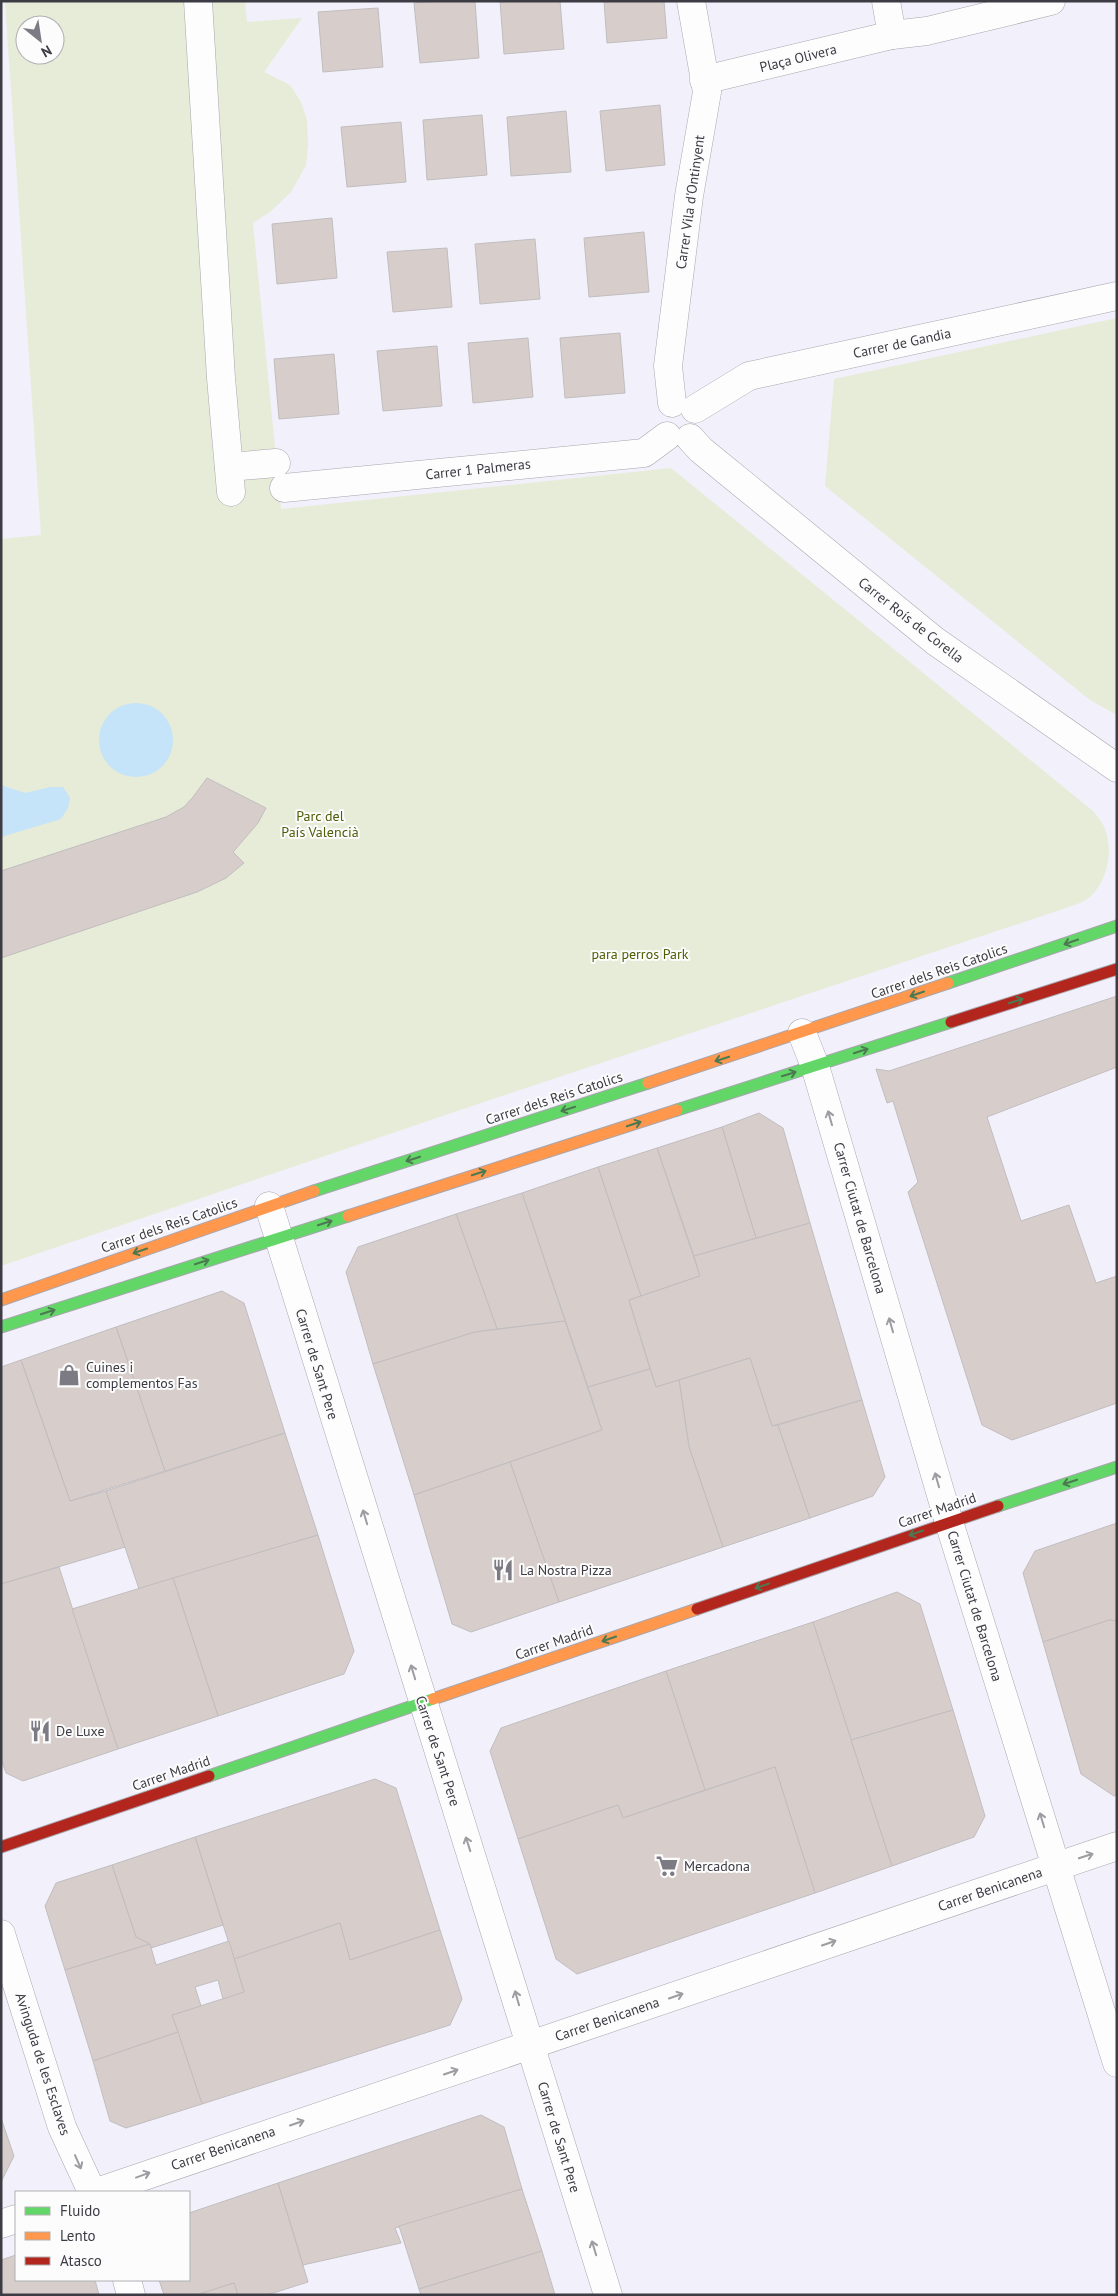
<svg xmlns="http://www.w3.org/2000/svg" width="1118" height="2296" viewBox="0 0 1118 2296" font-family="'PT Sans',sans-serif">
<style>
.green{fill:#e6ecd8;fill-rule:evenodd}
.water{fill:#c5e3f9}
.building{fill:#d7cecb;stroke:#c1bdbf}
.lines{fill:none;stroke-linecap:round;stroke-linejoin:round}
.street-casing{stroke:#a8a6ae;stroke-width:29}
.fast-casing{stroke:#a8a6ae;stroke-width:13}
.slow-casing{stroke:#a8a6ae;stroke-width:13}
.jam-casing{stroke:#a8a6ae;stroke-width:13}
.street{stroke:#fdfdfe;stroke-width:28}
.fast{stroke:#63d668;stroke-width:11}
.slow{stroke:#ff974d;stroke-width:11}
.jam{stroke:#b3261e;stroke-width:11}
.oneway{stroke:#4c7952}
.oneway2{stroke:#9d9ca0}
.labels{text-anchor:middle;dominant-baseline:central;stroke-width:4;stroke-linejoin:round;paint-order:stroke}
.street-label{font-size:14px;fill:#3d3b43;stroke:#fcfcfc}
.park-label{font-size:14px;fill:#4f5d05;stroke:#fcfcfc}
.poi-label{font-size:14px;fill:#3d3b43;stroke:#fcfcfc;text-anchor:start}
</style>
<rect width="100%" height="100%" fill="#f2f0fa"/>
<g class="green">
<path d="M 5,1 L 245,1 L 247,22 L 302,18 L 264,72 L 290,85 L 301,102 L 307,120 L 308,144 L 306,165 L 291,192 L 270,212 L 253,223 L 281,509 L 671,468 L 1093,811 C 1097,816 1102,822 1104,827 C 1114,848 1108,880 1091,896 C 1085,902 1074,905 1066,908 L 478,1104 L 1,1266 L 1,539 L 41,535 ZM 25,25 L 55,25 L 55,55 L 25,55 Z"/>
<polygon points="1117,318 1117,715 1090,700 825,486 834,379"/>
</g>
<g class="water">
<circle cx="136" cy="740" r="37"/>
<polygon points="1,785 25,793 51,787 63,787 70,798 68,808 61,819 1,837"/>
</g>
<g class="building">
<polygon points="440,1 475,1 479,58 420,63 414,3"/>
<polygon points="500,1 560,1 564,49 504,54"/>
<polygon points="604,1 664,1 667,38 607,43"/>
<polygon points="378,8 383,67 323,72 318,12"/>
<polygon points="660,105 665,165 606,171 600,111"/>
<polygon points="566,111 571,172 511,176 507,117"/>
<polygon points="482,115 487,175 427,180 423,120"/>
<polygon points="401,122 406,182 347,187 341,127"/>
<polygon points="332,218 337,278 277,284 272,224"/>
<polygon points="644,232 649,292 589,297 584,238"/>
<polygon points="535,239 540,299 480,304 475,244"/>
<polygon points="447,248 452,307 393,312 387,252"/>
<polygon points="620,333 625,393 565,398 560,338"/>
<polygon points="528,338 533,397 473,403 468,343"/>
<polygon points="437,346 442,406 383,411 377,351"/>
<polygon points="334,354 339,414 279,419 274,359"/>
<polygon points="207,778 266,808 258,823 233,852 244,863 226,878 197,892 1,958 1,871 166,817 184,807 193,797"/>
<polygon points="1117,996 1117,1067 987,1117 1021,1221 1069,1205 1096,1283 1117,1276 1117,1403 1012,1440 982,1425 908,1192 918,1182 893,1101 887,1103 876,1069 889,1071"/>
<polygon points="759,1113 783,1128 810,1223 756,1238 722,1127"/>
<polygon points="722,1127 756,1238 694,1256 657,1148"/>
<polygon points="657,1148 700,1276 641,1296 598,1167"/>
<polygon points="598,1167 641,1296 629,1300 650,1369 588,1387 522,1193"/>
<polygon points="522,1193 565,1321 497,1329 456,1214"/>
<polygon points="456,1214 497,1329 475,1332 373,1364 346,1272 358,1247"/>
<polygon points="810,1223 862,1400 772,1426 750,1358 656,1387 629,1300 700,1276 694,1256"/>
<polygon points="222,1291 244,1303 285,1433 165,1471 116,1327"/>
<polygon points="565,1321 602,1430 414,1495 373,1364 475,1332"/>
<polygon points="116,1327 165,1471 70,1501 21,1360"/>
<polygon points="750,1358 772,1426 778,1425 810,1518 723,1547 689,1447 679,1380"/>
<polygon points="21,1360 70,1501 106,1491 125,1547 1,1584 1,1367"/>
<polygon points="650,1369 656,1387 679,1380 689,1447 723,1547 559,1602 510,1462 602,1430 588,1387"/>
<polygon points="862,1400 885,1477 873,1496 810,1518 778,1425"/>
<polygon points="285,1433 318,1535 139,1589 106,1491"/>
<polygon points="510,1462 559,1602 471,1632 452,1624 414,1495"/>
<polygon points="1117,1523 1117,1621 1109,1620 1043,1642 1023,1573 1035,1551"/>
<polygon points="318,1535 354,1651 344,1674 218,1716 173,1578"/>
<polygon points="59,1567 118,1749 23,1781 6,1773 1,1759 1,1584"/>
<polygon points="173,1578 218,1716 118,1749 72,1609"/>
<polygon points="897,1592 920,1604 953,1710 851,1740 813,1622"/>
<polygon points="1109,1620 1117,1621 1117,1795 1114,1796 1081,1774 1043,1642"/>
<polygon points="813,1622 892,1866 815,1893 775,1767 705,1790 666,1671"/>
<polygon points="666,1671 705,1790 623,1818 618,1805 518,1839 490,1751 501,1728"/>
<polygon points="953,1710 985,1816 974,1837 892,1866 851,1740"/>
<polygon points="775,1767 815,1893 577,1974 556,1959 518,1839 618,1805 623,1818"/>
<polygon points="375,1779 396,1788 440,1930 350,1960 340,1923 234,1959 195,1837"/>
<polygon points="195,1837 223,1925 151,1948 150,1944 136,1937 112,1865"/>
<polygon points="112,1865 136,1937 150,1944 65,1970 45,1906 56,1883"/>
<polygon points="340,1923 350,1960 440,1930 462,1999 450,2025 202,2104 172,2015 244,1992 234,1959"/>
<polygon points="229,1941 244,1992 223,1999 218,1980 195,1987 201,2006 172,2015 178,2032 93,2061 65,1970 150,1944 156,1965"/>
<polygon points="178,2032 202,2104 126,2128 110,2121 93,2061"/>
<polygon points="481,2115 504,2127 522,2189 395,2228 401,2243 303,2265 278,2183"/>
<polygon points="1,2118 14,2156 1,2182"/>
<polygon points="278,2183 308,2282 267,2295 238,2295 234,2283 196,2295 164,2295 159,2280 189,2280 189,2213"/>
<polygon points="522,2189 542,2251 419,2289 399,2226"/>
<polygon points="542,2251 555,2295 421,2295 419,2289"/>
<polygon points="16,2255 16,2280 95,2280 99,2295 1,2295 1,2260"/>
<polygon points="234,2283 238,2295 196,2295"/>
</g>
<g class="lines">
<g class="street-casing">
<g id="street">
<polyline points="198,1 221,378 231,492"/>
<polyline points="886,1 892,35"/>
<polyline points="704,80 892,35 927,31 1051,1"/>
<polyline points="672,403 668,366 689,196 707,92 691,1"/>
<polyline points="695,409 749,376 1117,296"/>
<polyline points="690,438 701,450 935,641 1117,768"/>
<polyline points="229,467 276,463"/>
<polyline points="284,488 644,453 667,436"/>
<polyline points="802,1033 815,1066 949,1522 1117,2063"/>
<polyline points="269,1206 608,2295"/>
<polyline points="1,1934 62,2127 92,2192"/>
<polyline points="97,2192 1117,1846"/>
<polyline points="1,2224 16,2219"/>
<polyline points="127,2280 131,2295"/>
</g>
</g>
<g class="fast-casing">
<g id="fast">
<polyline points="948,983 1117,926"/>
<polyline points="677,1110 951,1022"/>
<polyline points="314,1191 648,1083"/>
<polyline points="1,1327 348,1216"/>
<polyline points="998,1506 1117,1467"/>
<polyline points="209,1776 433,1699"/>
</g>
</g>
<g class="slow-casing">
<g id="slow">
<polyline points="648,1083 948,983"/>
<polyline points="348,1216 677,1110"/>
<polyline points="1,1300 314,1191"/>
<polyline points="433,1699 697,1609"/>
</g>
</g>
<g class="jam-casing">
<g id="jam">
<polyline points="951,1022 1117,969"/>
<polyline points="697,1609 998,1506"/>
<polyline points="1,1847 209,1776"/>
</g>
</g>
<use href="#street" class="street"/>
<use href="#fast" class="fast"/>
<use href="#slow" class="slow"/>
<use href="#jam" class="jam"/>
</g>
<defs><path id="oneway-shaft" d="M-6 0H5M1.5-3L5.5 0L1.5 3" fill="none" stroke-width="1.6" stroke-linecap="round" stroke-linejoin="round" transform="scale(1.25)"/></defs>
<g class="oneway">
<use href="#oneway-shaft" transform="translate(1071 942) rotate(161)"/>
<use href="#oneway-shaft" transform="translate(917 994) rotate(161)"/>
<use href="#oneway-shaft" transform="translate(1016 1001) rotate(-18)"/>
<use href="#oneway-shaft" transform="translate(861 1051) rotate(-18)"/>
<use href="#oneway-shaft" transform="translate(722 1059) rotate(162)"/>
<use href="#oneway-shaft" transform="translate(789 1074) rotate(-17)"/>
<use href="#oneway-shaft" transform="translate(568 1109) rotate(162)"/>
<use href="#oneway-shaft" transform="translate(634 1124) rotate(-18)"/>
<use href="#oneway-shaft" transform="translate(413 1159) rotate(162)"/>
<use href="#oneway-shaft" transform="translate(479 1173) rotate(-18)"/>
<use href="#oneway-shaft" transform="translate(325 1223) rotate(-18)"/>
<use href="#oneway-shaft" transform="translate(140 1251) rotate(161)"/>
<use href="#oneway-shaft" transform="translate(202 1262) rotate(-18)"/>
<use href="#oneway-shaft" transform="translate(48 1312) rotate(-18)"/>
<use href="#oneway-shaft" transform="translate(1070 1482) rotate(162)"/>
<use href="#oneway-shaft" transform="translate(916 1533) rotate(161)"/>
<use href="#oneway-shaft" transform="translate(762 1586) rotate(161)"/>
<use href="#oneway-shaft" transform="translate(609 1639) rotate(161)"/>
</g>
<g class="oneway2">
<use href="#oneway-shaft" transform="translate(830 1118) rotate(-106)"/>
<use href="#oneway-shaft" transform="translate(891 1325) rotate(-106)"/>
<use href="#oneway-shaft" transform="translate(937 1480) rotate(-106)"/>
<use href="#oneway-shaft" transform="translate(365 1517) rotate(-107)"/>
<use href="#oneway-shaft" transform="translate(413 1672) rotate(-107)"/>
<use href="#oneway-shaft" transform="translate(1042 1820) rotate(-107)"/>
<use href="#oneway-shaft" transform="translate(468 1844) rotate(-108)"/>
<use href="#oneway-shaft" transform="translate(1086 1856) rotate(-18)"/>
<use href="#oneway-shaft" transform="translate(829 1943) rotate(-19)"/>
<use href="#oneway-shaft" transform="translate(676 1996) rotate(-19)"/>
<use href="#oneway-shaft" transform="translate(517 1998) rotate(-106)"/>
<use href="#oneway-shaft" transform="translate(451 2072) rotate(-19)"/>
<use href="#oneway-shaft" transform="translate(297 2123) rotate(-19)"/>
<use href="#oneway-shaft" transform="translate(78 2162) rotate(66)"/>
<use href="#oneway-shaft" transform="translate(143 2175) rotate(-20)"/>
<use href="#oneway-shaft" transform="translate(594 2248) rotate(-107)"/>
</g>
<defs>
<g id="shop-bare" transform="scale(1.725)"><path d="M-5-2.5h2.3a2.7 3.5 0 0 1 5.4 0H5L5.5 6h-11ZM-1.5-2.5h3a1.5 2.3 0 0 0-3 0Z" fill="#7c7a83" stroke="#fcfcfc" stroke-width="2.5" paint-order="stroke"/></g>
<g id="restaurant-bare" transform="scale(1.725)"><path d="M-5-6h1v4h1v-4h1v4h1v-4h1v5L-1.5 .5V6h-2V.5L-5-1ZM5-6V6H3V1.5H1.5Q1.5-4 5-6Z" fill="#7c7a83" stroke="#fcfcfc" stroke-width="2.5" paint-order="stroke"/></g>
<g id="supermarket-bare" transform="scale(1.725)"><path d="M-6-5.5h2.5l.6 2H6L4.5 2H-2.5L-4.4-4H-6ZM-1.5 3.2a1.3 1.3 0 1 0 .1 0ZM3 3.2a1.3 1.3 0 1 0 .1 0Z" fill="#7c7a83" stroke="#fcfcfc" stroke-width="2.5" paint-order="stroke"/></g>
</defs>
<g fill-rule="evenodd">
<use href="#shop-bare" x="69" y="1375"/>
<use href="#restaurant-bare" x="503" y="1570"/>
<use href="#restaurant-bare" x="40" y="1731"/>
<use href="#supermarket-bare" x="667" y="1866"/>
</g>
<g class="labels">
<g class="street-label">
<text transform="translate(798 58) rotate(-14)">Plaça Olivera</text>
<text transform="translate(690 202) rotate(-82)">Carrer Vila d'Ontinyent</text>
<text transform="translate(902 343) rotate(-12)">Carrer de Gandia</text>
<text transform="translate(478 469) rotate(-6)">Carrer 1 Palmeras</text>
<text transform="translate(911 620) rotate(38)">Carrer Roís de Corella</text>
<text transform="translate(939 971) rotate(-19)">Carrer dels Reis Catolics</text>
<text transform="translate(554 1098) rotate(-18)">Carrer dels Reis Catolics</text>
<text transform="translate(860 1218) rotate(74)">Carrer Ciutat de Barcelona</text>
<text transform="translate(169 1225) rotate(-19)">Carrer dels Reis Catolics</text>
<text transform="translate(317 1364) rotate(73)">Carrer de Sant Pere</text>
<text transform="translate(937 1510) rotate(-19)">Carrer Madrid</text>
<text transform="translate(975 1606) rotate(73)">Carrer Ciutat de Barcelona</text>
<text transform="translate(554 1642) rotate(-19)">Carrer Madrid</text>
<text transform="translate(438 1751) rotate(72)">Carrer de Sant Pere</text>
<text transform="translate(171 1773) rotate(-19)">Carrer Madrid</text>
<text transform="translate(990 1889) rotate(-19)">Carrer Benicanena</text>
<text transform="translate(607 2019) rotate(-19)">Carrer Benicanena</text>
<text transform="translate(43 2064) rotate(72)">Avinguda de les Esclaves</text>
<text transform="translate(559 2137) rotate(73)">Carrer de Sant Pere</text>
<text transform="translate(223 2148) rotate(-19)">Carrer Benicanena</text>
</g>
<g class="park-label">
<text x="320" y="816">Parc del<tspan x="320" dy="16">País Valencià</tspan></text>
<text x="640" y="954">para perros Park</text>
</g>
<g class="poi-label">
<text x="86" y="1367">Cuines i<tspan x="86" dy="16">complementos Fas</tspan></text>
<text x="520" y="1570">La Nostra Pizza</text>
<text x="56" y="1731">De Luxe</text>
<text x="684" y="1866">Mercadona</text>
</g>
</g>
<rect width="1118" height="2296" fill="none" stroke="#3d3b43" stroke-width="5"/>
<rect x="15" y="2191" width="175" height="90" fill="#fcfcfc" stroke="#b0afb2"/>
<rect x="25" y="2207" width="25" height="8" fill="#63d668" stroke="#b0afb2"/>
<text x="60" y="2216" font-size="15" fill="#3d3b43">Fluido</text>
<rect x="25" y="2232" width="25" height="8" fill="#ff974d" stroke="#b0afb2"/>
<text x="60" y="2241" font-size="15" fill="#3d3b43">Lento</text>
<rect x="25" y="2257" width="25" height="8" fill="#b3261e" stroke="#b0afb2"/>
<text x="60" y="2266" font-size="15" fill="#3d3b43">Atasco</text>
<g transform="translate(40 40) rotate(150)"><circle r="24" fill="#fcfcfc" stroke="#b0afb2"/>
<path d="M0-4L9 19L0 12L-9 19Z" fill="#7c7a83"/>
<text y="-8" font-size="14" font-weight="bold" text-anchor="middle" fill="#3d3b43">N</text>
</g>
</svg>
